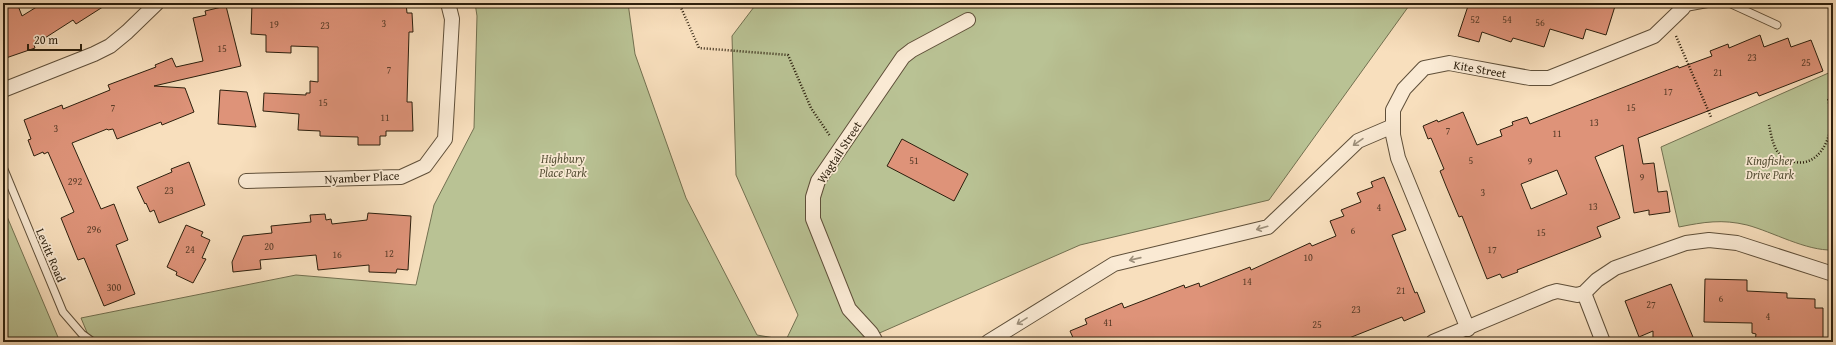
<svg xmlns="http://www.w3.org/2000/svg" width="1836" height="345" viewBox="0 0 1836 345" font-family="'Gentium Book Plus',serif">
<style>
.green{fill:#b9c294;stroke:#727050}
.building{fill:#de9379;stroke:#2c1f0d;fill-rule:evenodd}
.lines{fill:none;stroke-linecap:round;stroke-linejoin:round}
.service-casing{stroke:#5f4f39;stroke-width:9}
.minor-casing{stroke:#5f4f39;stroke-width:16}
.path{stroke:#2c1f0d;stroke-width:2.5;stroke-dasharray:1 2;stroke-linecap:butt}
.service{stroke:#faead4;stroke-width:7}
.minor{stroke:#faead4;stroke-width:14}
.oneway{stroke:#9d8f7a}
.labels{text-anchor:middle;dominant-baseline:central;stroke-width:3.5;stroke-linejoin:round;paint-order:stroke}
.number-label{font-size:10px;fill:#583c28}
.street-label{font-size:12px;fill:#2c1f0d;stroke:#faead4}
.park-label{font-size:12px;font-style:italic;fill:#565036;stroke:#faead4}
</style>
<rect width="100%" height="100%" fill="#f8dfbd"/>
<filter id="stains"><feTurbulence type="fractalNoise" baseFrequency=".005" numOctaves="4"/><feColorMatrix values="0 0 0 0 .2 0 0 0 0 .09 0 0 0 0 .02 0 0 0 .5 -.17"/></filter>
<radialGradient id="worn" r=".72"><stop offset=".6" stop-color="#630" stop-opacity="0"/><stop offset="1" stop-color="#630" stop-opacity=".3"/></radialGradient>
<g class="green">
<polygon points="475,3 628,3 635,54 686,198 757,335 786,340 798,315 736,175 732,36 757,3 1411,3 1269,200 1080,245 859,342 91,342 81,318 296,275 416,285 434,205 474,128 477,16"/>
<path d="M 1833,71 L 1833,250 C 1806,251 1773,232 1747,225 C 1722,219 1704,222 1679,227 L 1661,147 Z"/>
<polygon points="3,207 60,342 3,342"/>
</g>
<g class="building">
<polygon points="3,3 17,3 22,16 43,3 109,3 76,24 73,20 34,45 35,48 3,59"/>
<polygon points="252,3 406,3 407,13 412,13 413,32 409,32 407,102 412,102 413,131 386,131 386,136 380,136 380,145 358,145 358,137 320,136 320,131 298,130 299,114 263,111 264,93 306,95 306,93 310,93 310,81 318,82 318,47 291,46 291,53 266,52 266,35 251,34"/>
<polygon points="1469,3 1616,3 1606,35 1586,29 1583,39 1550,29 1544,47 1513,38 1511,42 1482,32 1479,42 1458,36"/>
<polygon points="226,6 241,66 154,86 185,88 194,112 162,125 161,122 117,139 113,129 108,130 107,129 72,143 101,209 114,204 128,240 116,245 135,294 104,306 84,258 78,260 61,218 74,212 48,152 44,154 43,152 34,156 28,140 31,139 24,120 62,105 63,109 110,90 108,85 156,67 155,65 172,58 176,67 203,61 193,18 206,15 205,11"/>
<path d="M 1760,35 L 1764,47 L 1788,38 L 1791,47 L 1811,40 L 1823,71 L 1759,96 L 1757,92 L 1638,138 L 1643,164 L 1654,163 L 1658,192 L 1667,191 L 1670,212 L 1649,215 L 1649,210 L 1634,213 L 1623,145 L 1595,157 L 1620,218 L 1597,227 L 1601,237 L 1517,270 L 1518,272 L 1502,278 L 1500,274 L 1487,279 L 1462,216 L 1459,217 L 1446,186 L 1440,171 L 1444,169 L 1431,138 L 1428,139 L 1423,126 L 1437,120 L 1438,122 L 1463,112 L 1477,145 L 1502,136 L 1500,130 L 1513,125 L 1512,122 L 1527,117 L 1530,124 L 1678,66 L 1679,68 L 1712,56 L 1710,51 L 1728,44 L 1729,48 ZM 1557,170 L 1567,194 L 1531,209 L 1521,184 Z"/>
<polygon points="220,90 247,92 256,127 218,124"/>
<polygon points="902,139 968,174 954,201 887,166"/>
<polygon points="189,162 205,205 159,223 154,210 150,212 146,203 145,204 137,187 172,172 171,169"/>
<polygon points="1384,177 1406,230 1392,235 1415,293 1417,292 1425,312 1404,321 1402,317 1339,342 1075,342 1070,331 1087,324 1085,319 1122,303 1124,308 1184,285 1185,288 1199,283 1200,287 1250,267 1251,270 1310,243 1312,246 1336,236 1330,221 1344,216 1341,210 1361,202 1357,193 1373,187 1371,182"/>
<polygon points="368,213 411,216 408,270 397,269 396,273 369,272 369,265 318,270 316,255 260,260 261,269 233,272 232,262 243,236 272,233 271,226 311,222 310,215 325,214 326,220 331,219 332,224 367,220"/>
<polygon points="186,225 203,232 201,236 210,240 202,258 206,259 193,283 176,275 177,272 167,267"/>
<polygon points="1705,279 1747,280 1747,291 1787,293 1787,298 1815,299 1815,308 1823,308 1823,342 1755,342 1756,334 1752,333 1752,323 1704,322"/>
<polygon points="1671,284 1695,342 1653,342 1653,331 1639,337 1625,301"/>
</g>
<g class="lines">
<g class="service-casing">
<g id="service">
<polyline points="1729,3 1777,25"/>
<polyline points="1683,8 1710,3"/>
<polyline points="3,167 63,312 82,334 93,342"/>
</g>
</g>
<g class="minor-casing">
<g id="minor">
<polyline points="3,90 94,54 110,46 127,32 157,3"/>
<polyline points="246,181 401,177 425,166 445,139 452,19 448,3"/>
<polyline points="1584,293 1603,342"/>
<polyline points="1468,329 1398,158 1393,135 1393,110 1404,89 1424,68 1449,63 1530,78 1549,78 1654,36 1683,8"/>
<polyline points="876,342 871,333 849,309 813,219 813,197 818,181 903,57 912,50 968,20"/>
<polyline points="988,342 1114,264 1268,227 1358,141 1393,126"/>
<polyline points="1433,342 1550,293 1557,291 1577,295 1584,293 1597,280 1615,268 1686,243 1709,240 1737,243 1833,274"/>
</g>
</g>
<g class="path">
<polyline points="679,3 699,48 788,55 811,108 830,136"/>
<polyline points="1676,36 1711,117"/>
<path d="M 1769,125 C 1771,133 1772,143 1777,151 C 1781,157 1788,161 1795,162 C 1819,167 1833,137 1831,116 C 1831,110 1829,104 1828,98 L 1833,108"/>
</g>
<use href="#service" class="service"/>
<use href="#minor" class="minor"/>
</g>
<defs><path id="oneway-shaft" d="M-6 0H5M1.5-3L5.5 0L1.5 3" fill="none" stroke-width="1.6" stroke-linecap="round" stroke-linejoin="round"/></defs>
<g class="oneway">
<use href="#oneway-shaft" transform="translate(1358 142) rotate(145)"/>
<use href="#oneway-shaft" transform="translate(1262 228) rotate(164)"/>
<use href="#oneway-shaft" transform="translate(1135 259) rotate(167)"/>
<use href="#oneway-shaft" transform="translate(1022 321) rotate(148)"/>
</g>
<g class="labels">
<g class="number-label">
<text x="1475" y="19">52</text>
<text x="1507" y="19">54</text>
<text x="1540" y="22">56</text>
<text x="384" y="23">3</text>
<text x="274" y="24">19</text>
<text x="325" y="25">23</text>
<text x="222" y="48">15</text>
<text x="1752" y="57">23</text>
<text x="1806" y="62">25</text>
<text x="389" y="69">7</text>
<text x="1718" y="72">21</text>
<text x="1668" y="91">17</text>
<text x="323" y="102">15</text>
<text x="113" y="107">7</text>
<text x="1631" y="107">15</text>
<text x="385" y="117">11</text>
<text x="1594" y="122">13</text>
<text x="56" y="128">3</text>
<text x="1448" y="130">7</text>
<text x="1557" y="133">11</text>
<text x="914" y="160">51</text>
<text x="1471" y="160">5</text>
<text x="1530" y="161">9</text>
<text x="1642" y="177">9</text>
<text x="75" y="181">292</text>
<text x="169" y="190">23</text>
<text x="1483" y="192">3</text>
<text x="1593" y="206">13</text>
<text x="1379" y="207">4</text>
<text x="94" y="229">296</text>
<text x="1353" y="230">6</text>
<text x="1541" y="232">15</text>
<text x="269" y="246">20</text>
<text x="190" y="249">24</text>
<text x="1492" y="249">17</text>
<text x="389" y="253">12</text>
<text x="337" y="254">16</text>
<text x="1308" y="257">10</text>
<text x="1247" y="281">14</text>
<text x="114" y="287">300</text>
<text x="1401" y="290">21</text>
<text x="1721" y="298">6</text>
<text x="1651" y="304">27</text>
<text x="1356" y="309">23</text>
<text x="1768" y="316">4</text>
<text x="1108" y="322">41</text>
<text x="1317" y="324">25</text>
</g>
<g class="street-label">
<text transform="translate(1480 69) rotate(10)">Kite Street</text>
<text transform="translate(839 152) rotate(-57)">Wagtail Street</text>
<text transform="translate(362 177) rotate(-3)">Nyamber Place</text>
<text transform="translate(51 255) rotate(67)">Levitt Road</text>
</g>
<g class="park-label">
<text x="563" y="158">Highbury<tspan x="563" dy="14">Place Park</tspan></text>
<text x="1770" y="160">Kingfisher<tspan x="1770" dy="14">Drive Park</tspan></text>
</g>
</g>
<rect width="1836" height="345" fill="none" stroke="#f8dfbd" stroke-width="16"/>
<rect x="4" y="4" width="1828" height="337" fill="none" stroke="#2c1f0d" stroke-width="2"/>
<rect x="8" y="8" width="1820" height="329" fill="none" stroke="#2c1f0d"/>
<path d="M28 44v6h53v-6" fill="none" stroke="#2c1f0d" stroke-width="2"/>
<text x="34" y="44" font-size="12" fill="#2c1f0d" stroke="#faead4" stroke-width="3" paint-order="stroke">20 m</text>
<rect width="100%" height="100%" filter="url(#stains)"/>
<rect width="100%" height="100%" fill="url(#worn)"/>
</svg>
